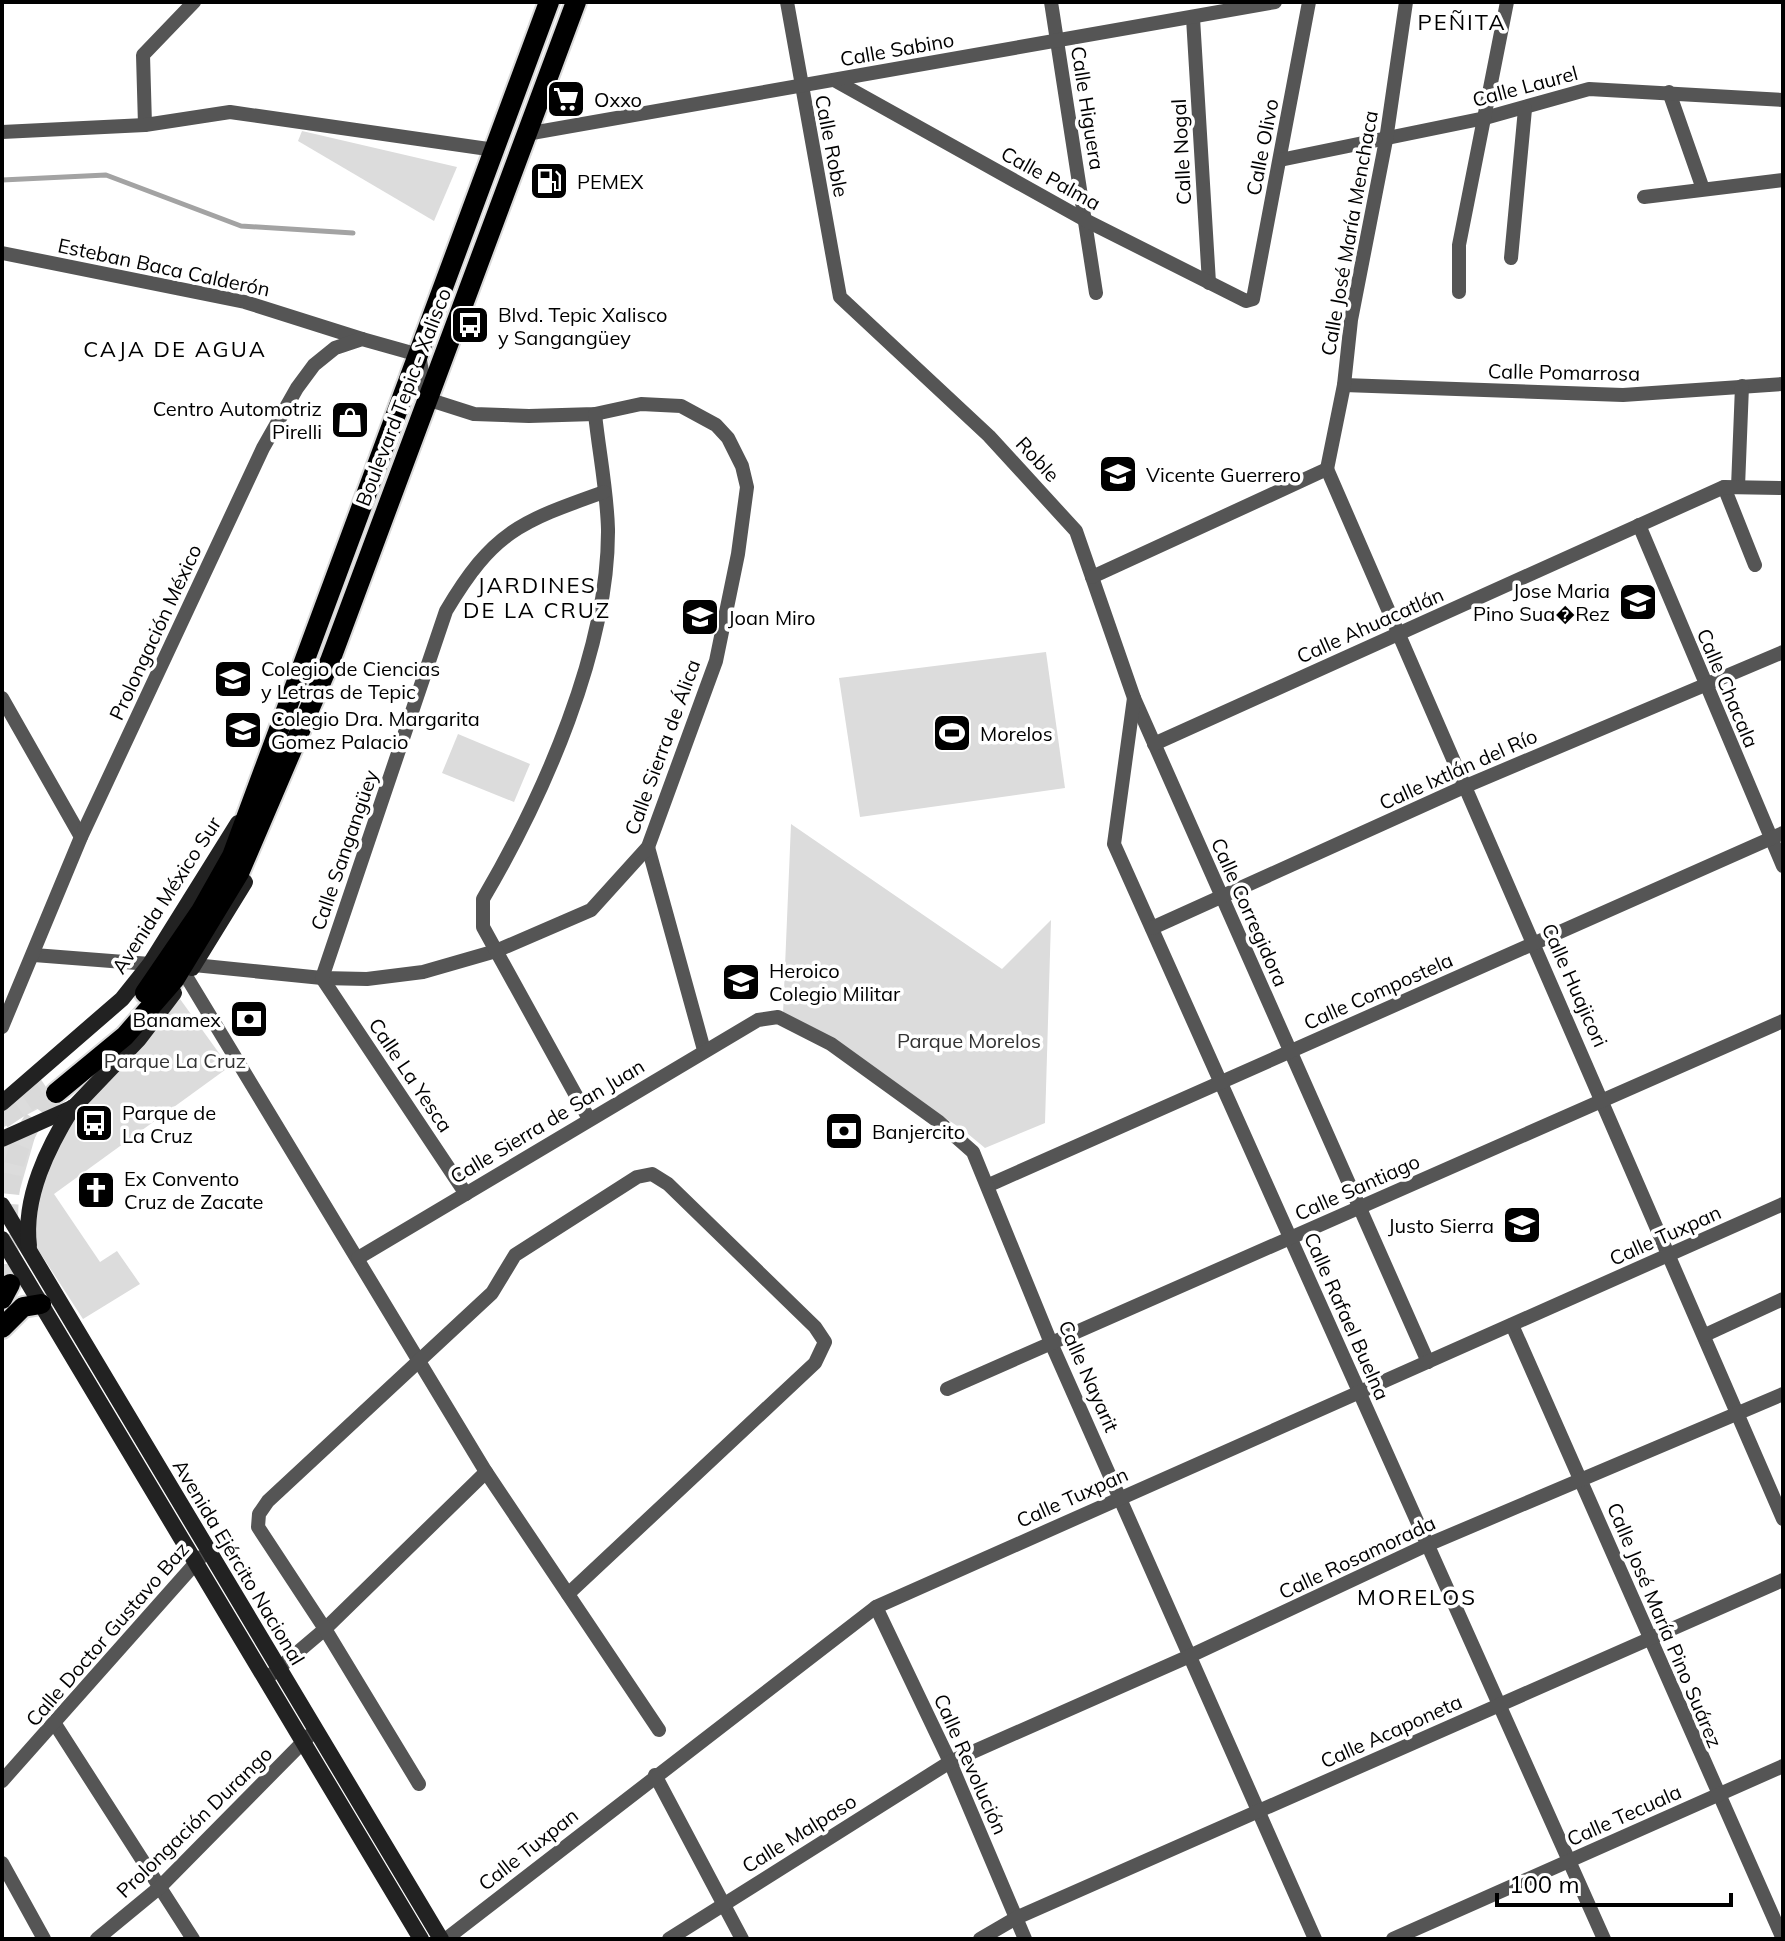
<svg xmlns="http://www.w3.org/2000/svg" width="1785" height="1941" viewBox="0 0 1785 1941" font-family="Mulish,sans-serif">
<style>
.green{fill:#dcdcdc}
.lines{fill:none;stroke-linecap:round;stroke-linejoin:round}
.stream{stroke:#a3a3a3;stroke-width:5}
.primary-tunnel{stroke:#d9d9d9;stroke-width:20;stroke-dasharray:20 10;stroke-linecap:butt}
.primary-casing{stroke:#dbdbdb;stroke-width:24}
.minor{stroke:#555;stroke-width:14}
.secondary{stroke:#222;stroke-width:16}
.primary{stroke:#000;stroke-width:20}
.labels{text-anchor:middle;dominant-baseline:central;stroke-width:7;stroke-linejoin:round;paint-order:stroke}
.street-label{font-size:20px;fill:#000;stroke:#fff}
.poi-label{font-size:20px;fill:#000;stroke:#fff;text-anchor:start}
.park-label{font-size:20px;fill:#333;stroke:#fff}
.neighbourhood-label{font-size:22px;letter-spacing:2px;fill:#000;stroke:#fff}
</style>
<rect width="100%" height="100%" fill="#fff"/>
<g class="green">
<polygon points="302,131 457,167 434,221 298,141"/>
<polygon points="1046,652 1065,788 860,817 839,678"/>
<polygon points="458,734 530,764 514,802 442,773"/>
<polygon points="791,824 1002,969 1051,920 1045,1123 985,1148 962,1129 783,1014"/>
<polygon points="180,999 229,1067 54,1194 100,1262 117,1251 140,1284 83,1319 24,1228 37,1165 94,1087"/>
<polygon points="40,1078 50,1093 64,1095 2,1128 2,1112"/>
<polygon points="37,1130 19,1193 12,1193 2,1179 2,1141"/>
</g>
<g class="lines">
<polyline class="stream" points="2,180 106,175 241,226 353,233"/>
<g class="primary-tunnel">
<polyline points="2,1119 42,1092"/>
<path d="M 10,1284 C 7,1209 0,1148 56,1093"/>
</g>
<g class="primary-casing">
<g id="primary">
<polyline points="145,993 201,911 232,856 549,2"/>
<polyline points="56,1093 125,1036 174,980 239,873 330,661 576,2"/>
<polyline points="2,1299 10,1284"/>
<polyline points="2,1328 23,1307 41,1304"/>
</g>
</g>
<g class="minor">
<polyline points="787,2 840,297 989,436 1076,531 1134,698 1428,1362"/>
<polyline points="1051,2 1096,293"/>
<polyline points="1193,18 1209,283"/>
<polyline points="834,80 1085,220 1246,301 1253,299 1309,2"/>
<polyline points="1669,92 1703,189"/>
<polyline points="145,125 143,55 194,2"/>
<polyline points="2,132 145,125 230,112 495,150"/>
<polyline points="526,134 1275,2"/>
<polyline points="1280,160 1485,118 1589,89 1783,100"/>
<polyline points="1644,197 1783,180"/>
<polyline points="2,253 245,302 362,339"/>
<polyline points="1511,258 1525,109"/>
<polyline points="1459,292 1459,245 1507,2"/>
<polyline points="1344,385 1623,395 1783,384"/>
<polyline points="1327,469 1783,1519"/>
<polyline points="1327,469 1344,385 1351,320 1386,140 1406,2"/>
<polyline points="1724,487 1755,565"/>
<polyline points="1738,487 1742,386"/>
<polyline points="1639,525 1783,866"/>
<polyline points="1092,577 1327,469"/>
<polyline points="2,698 81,837"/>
<polyline points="1134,698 1114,844 1604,1939"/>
<polyline points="1154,744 1724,487 1783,488"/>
<polyline points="648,847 704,1050"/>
<polyline points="1152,928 1466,786 1783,652"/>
<polyline points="34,955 150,964"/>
<polyline points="186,976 486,1472 659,1730"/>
<polyline points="2,1027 81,837 263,448 297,388 314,365 335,348 362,339 419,355 427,399 474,414 529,416 595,414 641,404 681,406 716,425 728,438 742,466 747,487 738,554 716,661 648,847 591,910 496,951 423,972 367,979 322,978 194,965"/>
<path d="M 589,1119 L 483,927 L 483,899 C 543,797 609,649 608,529 C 607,491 599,452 595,414"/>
<polyline points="989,1185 1783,833"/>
<path d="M 466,1194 L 322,978 L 446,611 C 493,532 519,522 604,492"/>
<polyline points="358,1258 758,1020 778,1017 831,1044 939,1122 973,1152 1051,1343 1315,1939"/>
<polyline points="1512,1325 1783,1939"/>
<polyline points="1705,1335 1783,1299"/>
<polyline points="947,1389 1783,1021"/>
<polyline points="876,1607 950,1762 1025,1939"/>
<polyline points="266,1679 325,1629 486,1472"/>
<polyline points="55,1724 193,1939"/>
<polyline points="655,1775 742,1939"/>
<polyline points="2,1781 201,1557"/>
<polyline points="419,1784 325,1629 258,1527 259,1514 268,1501 492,1293 515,1255 637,1177 652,1174 668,1184 815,1327 825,1342 815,1363 568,1594"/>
<polyline points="2,1863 44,1939"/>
<polyline points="97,1939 160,1887 310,1735"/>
<polyline points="446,1939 876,1607 1783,1204"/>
<polyline points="669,1939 950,1762 1192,1655 1427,1545 1783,1394"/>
<polyline points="980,1939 1016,1918 1783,1580"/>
<polyline points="1393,1939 1783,1766"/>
</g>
<g class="secondary">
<polyline points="192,968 245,882"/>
<polyline points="2,1103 122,999 150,964 238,823"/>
<polyline points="2,1139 74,1107 139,1039 174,993"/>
<polyline points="2,1205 441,1939"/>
<polyline points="2,1239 421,1939"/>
<path d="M 29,1246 C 23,1197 48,1147 73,1107"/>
</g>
<use href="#primary" class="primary"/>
</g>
<defs>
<g id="supermarket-square" transform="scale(2)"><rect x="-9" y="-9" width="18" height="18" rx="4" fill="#000" stroke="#fff"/><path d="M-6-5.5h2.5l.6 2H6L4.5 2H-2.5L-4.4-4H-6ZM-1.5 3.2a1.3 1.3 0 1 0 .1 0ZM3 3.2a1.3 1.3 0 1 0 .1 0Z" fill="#fff"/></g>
<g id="fuel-square" transform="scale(2)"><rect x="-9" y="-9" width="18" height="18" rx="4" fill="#000" stroke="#fff"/><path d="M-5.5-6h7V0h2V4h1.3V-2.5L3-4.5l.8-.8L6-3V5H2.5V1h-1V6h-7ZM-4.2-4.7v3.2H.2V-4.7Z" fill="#fff"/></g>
<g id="bus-square" transform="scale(2)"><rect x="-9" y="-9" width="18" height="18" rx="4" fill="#000" stroke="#fff"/><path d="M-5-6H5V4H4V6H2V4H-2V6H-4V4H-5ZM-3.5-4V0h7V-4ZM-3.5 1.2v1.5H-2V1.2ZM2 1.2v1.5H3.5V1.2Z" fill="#fff"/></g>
<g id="shop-square" transform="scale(2)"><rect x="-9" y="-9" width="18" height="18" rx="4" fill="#000" stroke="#fff"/><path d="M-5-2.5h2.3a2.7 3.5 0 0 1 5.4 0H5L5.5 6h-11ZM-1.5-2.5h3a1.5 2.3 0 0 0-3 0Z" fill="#fff"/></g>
<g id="school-square" transform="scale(2)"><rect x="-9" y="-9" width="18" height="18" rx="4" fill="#000" stroke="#fff"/><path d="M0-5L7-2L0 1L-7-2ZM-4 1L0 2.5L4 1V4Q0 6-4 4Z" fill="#fff"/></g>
<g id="university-square" transform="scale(2)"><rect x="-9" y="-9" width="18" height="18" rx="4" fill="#000" stroke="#fff"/><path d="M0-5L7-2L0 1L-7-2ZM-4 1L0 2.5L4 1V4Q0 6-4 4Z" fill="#fff"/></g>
<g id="stadium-square" transform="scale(2)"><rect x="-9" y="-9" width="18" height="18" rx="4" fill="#000" stroke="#fff"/><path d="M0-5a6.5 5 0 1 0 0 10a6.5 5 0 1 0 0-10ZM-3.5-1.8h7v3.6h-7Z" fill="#fff"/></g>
<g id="bank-square" transform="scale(2)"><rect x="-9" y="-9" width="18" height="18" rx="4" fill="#000" stroke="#fff"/><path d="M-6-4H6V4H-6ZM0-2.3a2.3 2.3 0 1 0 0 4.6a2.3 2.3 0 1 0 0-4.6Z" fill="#fff"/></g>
<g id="church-square" transform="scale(2)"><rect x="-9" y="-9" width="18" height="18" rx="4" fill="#000" stroke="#fff"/><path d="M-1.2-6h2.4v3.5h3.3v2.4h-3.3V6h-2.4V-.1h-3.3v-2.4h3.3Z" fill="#fff"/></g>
</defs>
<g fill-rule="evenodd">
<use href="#supermarket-square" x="566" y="99"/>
<use href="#fuel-square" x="549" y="181"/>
<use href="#bus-square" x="470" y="325"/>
<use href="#shop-square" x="350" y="420"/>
<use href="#school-square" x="1118" y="474"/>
<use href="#school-square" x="1638" y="602"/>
<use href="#school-square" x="700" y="617"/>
<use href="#university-square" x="233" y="679"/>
<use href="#school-square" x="243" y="730"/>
<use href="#stadium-square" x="952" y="733"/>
<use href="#school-square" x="741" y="982"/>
<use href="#bank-square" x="249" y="1019"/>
<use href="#bus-square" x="94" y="1123"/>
<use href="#bank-square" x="844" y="1131"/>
<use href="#church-square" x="96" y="1190"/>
<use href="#school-square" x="1522" y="1225"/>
</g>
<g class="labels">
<g class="street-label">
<text transform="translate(897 49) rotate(-10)">Calle Sabino</text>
<text transform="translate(1525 86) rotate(-15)">Calle Laurel</text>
<text transform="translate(1088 108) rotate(81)">Calle Higuera</text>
<text transform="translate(832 146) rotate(79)">Calle Roble</text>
<text transform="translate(1262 147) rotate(-79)">Calle Olivo</text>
<text transform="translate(1181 152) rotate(-93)">Calle Nogal</text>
<text transform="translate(1051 178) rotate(29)">Calle Palma</text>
<text transform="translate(1349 233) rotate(-80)">Calle José María Menchaca</text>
<text transform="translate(164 267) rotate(12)">Esteban Baca Calderón</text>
<text transform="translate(1564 372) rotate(1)">Calle Pomarrosa</text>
<text transform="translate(403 397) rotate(-69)">Boulevard Tepic - Xalisco</text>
<text transform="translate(1038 459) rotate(47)">Roble</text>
<text transform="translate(1370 625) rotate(-24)">Calle Ahuacatlán</text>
<text transform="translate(155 632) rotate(-65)">Prolongación México</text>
<text transform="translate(1728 688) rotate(67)">Calle Chacala</text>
<text transform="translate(662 747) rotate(-70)">Calle Sierra de Álica</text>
<text transform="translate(1458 769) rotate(-24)">Calle Ixtlán del Río</text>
<text transform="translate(344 850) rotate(-71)">Calle Sangangüey</text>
<text transform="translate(166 895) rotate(-57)">Avenida México Sur</text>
<text transform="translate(1250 912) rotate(66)">Calle Corregidora</text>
<text transform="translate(1575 985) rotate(66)">Calle Huajicori</text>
<text transform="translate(1378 991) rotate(-24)">Calle Compostela</text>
<text transform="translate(411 1075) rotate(56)">Calle La Yesca</text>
<text transform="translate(547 1121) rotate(-31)">Calle Sierra de San Juan</text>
<text transform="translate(1357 1187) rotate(-24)">Calle Santiago</text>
<text transform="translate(1665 1235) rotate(-24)">Calle Tuxpan</text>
<text transform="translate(1347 1316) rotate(66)">Calle Rafael Buelna</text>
<text transform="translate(1089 1376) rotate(66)">Calle Nayarit</text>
<text transform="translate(1072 1497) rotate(-24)">Calle Tuxpan</text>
<text transform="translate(1357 1557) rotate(-25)">Calle Rosamorada</text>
<text transform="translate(239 1562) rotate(59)">Avenida Ejército Nacional</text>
<text transform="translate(1665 1625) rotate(67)">Calle José María Pino Suárez</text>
<text transform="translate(107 1634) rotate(-49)">Calle Doctor Gustavo Baz</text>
<text transform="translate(1391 1731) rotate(-24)">Calle Acaponeta</text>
<text transform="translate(971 1764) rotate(66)">Calle Revolución</text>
<text transform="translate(1624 1815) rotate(-24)">Calle Tecuala</text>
<text transform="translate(194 1822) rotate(-44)">Prolongación Durango</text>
<text transform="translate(799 1833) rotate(-32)">Calle Malpaso</text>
<text transform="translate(528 1849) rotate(-38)">Calle Tuxpan</text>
</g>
<g class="poi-label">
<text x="594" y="99">Oxxo</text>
<text x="577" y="181">PEMEX</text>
<text x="498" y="314">Blvd. Tepic Xalisco<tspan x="498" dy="23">y Sangangüey</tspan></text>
<text x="322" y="408" text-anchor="end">Centro Automotriz<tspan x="322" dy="23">Pirelli</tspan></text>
<text x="1146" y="474">Vicente Guerrero</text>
<text x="1610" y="590" text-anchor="end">Jose Maria<tspan x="1610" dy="23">Pino Sua�Rez</tspan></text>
<text x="728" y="617">Joan Miro</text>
<text x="261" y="668">Colegio de Ciencias<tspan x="261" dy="23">y Letras de Tepic</tspan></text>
<text x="271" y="718">Colegio Dra. Margarita<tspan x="271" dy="23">Gomez Palacio</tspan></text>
<text x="980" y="733">Morelos</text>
<text x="769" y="970">Heroico<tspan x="769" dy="23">Colegio Militar</tspan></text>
<text x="221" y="1019" text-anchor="end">Banamex</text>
<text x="122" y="1112">Parque de<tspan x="122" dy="23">La Cruz</tspan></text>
<text x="872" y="1131">Banjercito</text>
<text x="124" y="1178">Ex Convento<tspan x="124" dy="23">Cruz de Zacate</tspan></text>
<text x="1494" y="1225" text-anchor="end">Justo Sierra</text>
</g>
<g class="park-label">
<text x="969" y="1040">Parque Morelos</text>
<text x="175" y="1060">Parque La Cruz</text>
</g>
<g class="neighbourhood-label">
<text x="1462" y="22">PEÑITA</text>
<text x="175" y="349">CAJA DE AGUA</text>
<text x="537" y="585">JARDINES<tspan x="537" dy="25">DE LA CRUZ</tspan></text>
<text x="1417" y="1597">MORELOS</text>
</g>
</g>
<rect width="1785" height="1941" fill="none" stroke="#000000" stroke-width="8"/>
<path d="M1497 1893v12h234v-12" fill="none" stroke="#000000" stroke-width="4"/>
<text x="1509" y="1893" font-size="24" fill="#000000" stroke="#ffffff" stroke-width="6" paint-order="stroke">100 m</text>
</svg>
